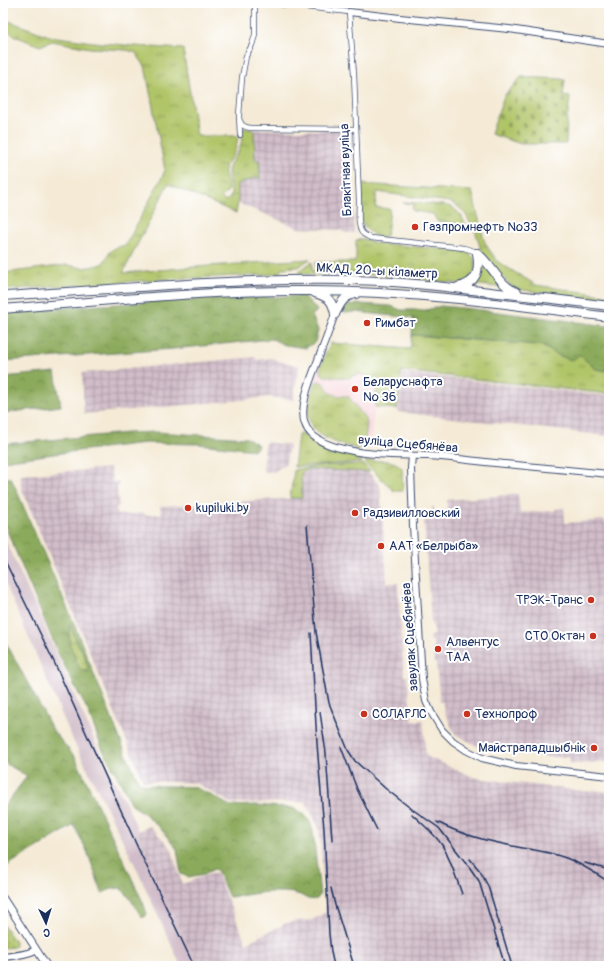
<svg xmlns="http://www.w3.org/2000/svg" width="612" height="969" viewBox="0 0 612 969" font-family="Pangolin,sans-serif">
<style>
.built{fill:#f6cfd6}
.industrial{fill:url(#industrial-grid)}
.railway{fill:#d1bdc9}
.grass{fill:url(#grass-tufts);stroke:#667a62}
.forest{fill:url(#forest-crowns);stroke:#546c5d}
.wetland{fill:url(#wetland-marsh);stroke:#667a62}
.cemetery{fill:url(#cemetery-stones);stroke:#667a62}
.park{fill:url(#park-dots);stroke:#667a62}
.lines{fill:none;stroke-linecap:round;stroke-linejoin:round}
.minor-casing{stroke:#3c4b70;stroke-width:6}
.tertiary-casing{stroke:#3c4b70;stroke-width:8}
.trunk-casing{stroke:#3c4b70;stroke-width:10}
.minor{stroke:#fff;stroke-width:4.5}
.tertiary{stroke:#fff;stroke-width:6}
.trunk{stroke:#fff;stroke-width:8}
.rail{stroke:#1b2f5e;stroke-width:1.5}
.poi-dot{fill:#c8321e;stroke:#fff;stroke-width:1.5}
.labels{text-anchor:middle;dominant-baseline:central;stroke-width:4;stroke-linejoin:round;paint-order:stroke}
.street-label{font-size:13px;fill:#1b2f5e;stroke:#fff}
.poi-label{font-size:13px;fill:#1b2f5e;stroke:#fff;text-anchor:start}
</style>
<defs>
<pattern id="industrial-grid" width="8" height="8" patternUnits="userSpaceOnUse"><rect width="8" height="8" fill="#d1bdc9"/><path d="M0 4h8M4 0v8" fill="none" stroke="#a99aa6"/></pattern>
<pattern id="grass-tufts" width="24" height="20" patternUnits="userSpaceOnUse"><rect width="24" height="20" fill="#b0c467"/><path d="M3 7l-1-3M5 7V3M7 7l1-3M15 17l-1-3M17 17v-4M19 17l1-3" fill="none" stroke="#8ea058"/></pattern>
<pattern id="forest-crowns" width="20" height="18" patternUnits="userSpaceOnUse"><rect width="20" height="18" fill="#8caa5c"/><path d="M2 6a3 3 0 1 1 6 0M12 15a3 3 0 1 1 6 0" fill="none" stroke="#728b4f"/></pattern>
<pattern id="wetland-marsh" width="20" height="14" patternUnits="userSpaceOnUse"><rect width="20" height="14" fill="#b0c467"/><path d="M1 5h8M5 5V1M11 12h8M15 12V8" fill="none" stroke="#8ea058"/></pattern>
<pattern id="cemetery-stones" width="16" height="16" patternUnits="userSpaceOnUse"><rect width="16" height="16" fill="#b0c467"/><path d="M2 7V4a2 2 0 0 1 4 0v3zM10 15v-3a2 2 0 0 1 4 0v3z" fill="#8ea058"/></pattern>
<pattern id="park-dots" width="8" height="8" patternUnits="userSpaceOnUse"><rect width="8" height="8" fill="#b0c467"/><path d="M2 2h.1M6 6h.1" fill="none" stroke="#8ea058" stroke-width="1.8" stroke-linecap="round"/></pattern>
</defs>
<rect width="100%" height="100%" fill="#fff"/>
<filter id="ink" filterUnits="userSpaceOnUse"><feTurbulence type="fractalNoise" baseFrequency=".025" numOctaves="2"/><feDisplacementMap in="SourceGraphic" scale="8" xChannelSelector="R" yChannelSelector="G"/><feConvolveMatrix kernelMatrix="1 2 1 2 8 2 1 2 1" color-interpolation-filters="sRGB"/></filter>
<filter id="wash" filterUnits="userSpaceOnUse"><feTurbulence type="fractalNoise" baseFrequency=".012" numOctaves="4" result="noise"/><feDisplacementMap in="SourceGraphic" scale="16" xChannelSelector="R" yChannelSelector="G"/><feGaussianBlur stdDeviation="0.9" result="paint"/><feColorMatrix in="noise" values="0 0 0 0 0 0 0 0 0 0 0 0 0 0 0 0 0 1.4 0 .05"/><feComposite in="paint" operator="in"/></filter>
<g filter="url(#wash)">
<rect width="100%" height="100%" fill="#f4ead5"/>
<polygon class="built" points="320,365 320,371 348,378 359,374 364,375 369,377 375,382 377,386 377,391 370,446 372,449 360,449 362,448 348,396 333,394 330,392 325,384 319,381 314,383"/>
<g class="industrial">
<polygon points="254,129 351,131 354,233 345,233 340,230 298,228 238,203 238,184 255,178 260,178 259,160 255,160"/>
<polygon points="255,357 257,360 272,358 279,361 299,366 293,400 269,397 243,400 84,414 82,373"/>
<polygon points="403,373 609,396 609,436 398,412"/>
<polygon points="265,442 289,445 286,463 274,472 263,472"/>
<polygon points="110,468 113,482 119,482 117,488 119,507 116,507 117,515 145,513 145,515 161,514 160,506 301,498 301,474 308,469 369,472 380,486 387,583 398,583 404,676 407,676 412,721 423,720 426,756 473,777 483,779 592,792 592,790 609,792 609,966 198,966 152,869 138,831 150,826 171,848 182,884 216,872 246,943 284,924 297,921 311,920 318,917 326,912 319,829 306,802 230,803 196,783 143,781 21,487 21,475"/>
<polygon points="518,494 520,513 555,511 555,509 564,508 565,523 604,520 605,524 609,523 609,762 570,764 569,757 550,757 509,753 479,747 455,734 445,713 444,707 443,707 443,702 440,702 436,663 434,663 433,641 431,641 430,636 434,635 434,629 431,623 424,520 431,520 431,517 429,517 429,512 432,512 432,507 434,507 434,512 440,511 440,515 447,514 447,500"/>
</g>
<polygon class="railway" points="3,535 41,619 95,742 133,818 152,869 198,966 181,966 134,863 72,738 3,578"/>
<g class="grass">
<path d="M 3,21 L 9,21 L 49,36 L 93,42 L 135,46 L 183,49 L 197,136 L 238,136 C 237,144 236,150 232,157 C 229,161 226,164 225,168 C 223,181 236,189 221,197 L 225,201 L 230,198 C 233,189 228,182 228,173 C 228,164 235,158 239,150 C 242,144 242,136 243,129 L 245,128 L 254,130 L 255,160 L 259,160 L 260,178 L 255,178 L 238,184 L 238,203 L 236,213 L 168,184 L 123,273 L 194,267 L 310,259 L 298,267 L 283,268 L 279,273 L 266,275 L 170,279 L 3,290 L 3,273 L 67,265 L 84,268 L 99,265 L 104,262 L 110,252 L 115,248 L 125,245 L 129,239 L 163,175 L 165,170 L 145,66 L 135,52 L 126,50 L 90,48 L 52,41 L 40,46 L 15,36 L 3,27 Z"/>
<path d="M 362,184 L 472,191 L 484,240 L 488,248 L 498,262 L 536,285 L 609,296 L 609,301 L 521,290 L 512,287 L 485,258 L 481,250 L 475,230 L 474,230 C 467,217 465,209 450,202 L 377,192 L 375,207 L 390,209 L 387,234 L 384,238 L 376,237 L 364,227 L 361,221 Z"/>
<polygon points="406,202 444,205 452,207 461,215 467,228 459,224 437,221 433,214 414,211 412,210 413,204 403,203"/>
<path d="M 364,239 L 374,243 L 462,251 C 475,255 476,259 475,272 L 463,284 L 382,275 L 354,273 L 320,275 L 305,274 L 298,272 L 301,269 L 312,262 L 312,271 L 315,271 L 316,262 L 354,262 L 356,259 L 356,240 Z"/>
<path d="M 481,259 L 500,281 L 499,285 L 496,287 L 472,284 C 482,277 483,271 481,259 Z"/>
<path d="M 412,335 L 540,345 L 560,356 L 580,355 L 596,369 L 609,371 L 609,394 L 402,371 L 397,409 L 375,407 L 377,386 L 375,382 L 369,377 L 364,375 L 359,374 L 348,378 L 324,376 C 315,369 327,351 331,343 L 410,349 Z"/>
<path d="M 319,381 C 326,383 326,389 331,393 C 335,396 343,396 348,396 L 366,419 L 367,424 L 364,447 L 360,449 L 358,449 C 337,443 307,437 308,410 C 309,401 312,392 314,383 Z"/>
<polygon points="299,434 302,434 317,445 327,449 362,458 361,462 294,467 298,436"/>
<path d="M 366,461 C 377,461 394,458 402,468 L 403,491 L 394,491 L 365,463 Z"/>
<polygon points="363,464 370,471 368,472 308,469 301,474 302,498 290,498 294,470 317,466"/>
</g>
<g class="forest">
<polygon points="304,296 317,310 315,313 312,315 318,330 315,342 306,348 285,345 272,339 173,349 3,361 3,313 57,308 206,298 226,298"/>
<polygon points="360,304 391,306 401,310 426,310 441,306 474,309 609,326 609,371 596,369 580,355 572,360 560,356 540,345 412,335 413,318 355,312 346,313 343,312 343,308 348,305"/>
<polygon points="55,372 61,406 3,413 3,377"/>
<polygon points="157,432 247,438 256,443 258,446 255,450 198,444 145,443 61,453 3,461 3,444 127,433"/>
<path d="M 3,478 L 11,478 L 16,489 L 72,619 L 126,754 L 139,782 L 147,785 L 194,787 L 211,795 L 230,806 L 256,805 L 293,808 L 303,813 L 310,821 L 313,832 L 320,895 L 317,899 C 305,901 306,896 297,894 C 291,892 284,892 278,892 C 262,891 245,896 229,897 L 217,870 L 214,869 L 204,874 L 188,877 L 181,874 L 177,849 L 160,828 L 144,813 L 133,806 L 101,746 L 88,711 L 74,685 L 58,653 L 3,521 Z"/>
<path d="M 3,637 L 54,732 L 75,757 L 143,902 L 147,914 L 145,917 L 142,917 C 137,910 125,888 118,888 C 113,888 107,891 102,893 L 87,851 L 74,825 L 5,867 L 3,865 L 3,808 L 27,776 L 3,762 Z"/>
</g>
<path class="wetland" d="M 69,624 C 72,630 74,636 77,642 C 83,653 87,659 88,672 L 80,669 L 70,645 Z"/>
<polygon class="cemetery" points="521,77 561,79 565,80 563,96 570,97 567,121 566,144 521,144 491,134 504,96"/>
<polygon class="park" points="3,924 15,942 15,946 14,947 3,948"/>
</g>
<g filter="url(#ink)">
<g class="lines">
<g class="minor-casing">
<g id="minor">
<path d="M 271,3 L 349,12 L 354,74 L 359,201 C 359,209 357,224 361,231 C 363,235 367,236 371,238 L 464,248 L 474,251 L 477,253"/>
<path d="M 240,121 C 242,126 245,127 250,128 L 356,129"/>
<polyline points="240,135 239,115 242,78 246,56 252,45 255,35 255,3"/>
</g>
</g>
<g class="tertiary-casing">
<g id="tertiary">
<polyline points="349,12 400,18 509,29 609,44"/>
<path d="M 335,314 C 330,328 325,342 319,357 C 313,374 298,406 305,424 C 311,442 336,448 353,451 C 377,456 403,455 428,456 C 447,457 466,460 485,462 C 527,466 568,470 609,474"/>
<polyline points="412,456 411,468 413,526 422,679 426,701 431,712 442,730 453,741 466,750 482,758 516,766 609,776"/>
<polyline points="3,898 47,966"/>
<path d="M 3,957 C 15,956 25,955 36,950"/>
</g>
</g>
<g class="trunk-casing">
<g id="trunk">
<path d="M 477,253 C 492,264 499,286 517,292"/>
<path d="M 458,287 C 477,283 480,271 477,253"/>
<path d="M 315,293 C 329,298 332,299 335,314"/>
<path d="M 3,296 C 118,289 233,278 348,280 C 383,280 419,284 454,288 C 506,294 557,299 609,306"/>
<path d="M 3,309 C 104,301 206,290 308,291 C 409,291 509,304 609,317"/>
<path d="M 335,314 C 341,303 343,296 356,294"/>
</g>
</g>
<use href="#minor" class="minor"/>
<use href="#tertiary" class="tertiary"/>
<use href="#trunk" class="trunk"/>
<g class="rail">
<polyline points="307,525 316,632 329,703 348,750 355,761 386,789 409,807 439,828 470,868 479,881 505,966"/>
<polyline points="3,557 55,664 137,846 194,966"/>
<polyline points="311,633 317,744 324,829 329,934 331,952 334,966"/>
<polyline points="320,712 326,753 332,840"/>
<polyline points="341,747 357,789 377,830"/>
<path d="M 412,814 C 422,824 434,833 442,845 C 451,860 456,878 462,894"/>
<path d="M 437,822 C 463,836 493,842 522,848 C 536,850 552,853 566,858 C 582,864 595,873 609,882"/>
<polyline points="470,859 480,871 488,886 512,966"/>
<polyline points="585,863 609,870"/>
<polyline points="331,888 335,905 354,966"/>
</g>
</g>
</g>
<g class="poi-dot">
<circle cx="415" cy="227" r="4"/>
<circle cx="367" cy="323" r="4"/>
<circle cx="355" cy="389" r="4"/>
<circle cx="188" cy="508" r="4"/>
<circle cx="355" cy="513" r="4"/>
<circle cx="381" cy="546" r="4"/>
<circle cx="591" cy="600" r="4"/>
<circle cx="593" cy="636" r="4"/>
<circle cx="438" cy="649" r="4"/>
<circle cx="364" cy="714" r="4"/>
<circle cx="467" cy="714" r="4"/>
<circle cx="594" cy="748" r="4"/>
</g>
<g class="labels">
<g class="street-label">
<text transform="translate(346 170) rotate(-92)">Блакітная вуліца</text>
<text transform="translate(377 271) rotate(3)">МКАД, 20-ы кіламетр</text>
<text transform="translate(408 444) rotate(5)">вуліца Сцебянёва</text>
<text transform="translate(410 637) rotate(-94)">завулак Сцебянёва</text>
</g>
<g class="poi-label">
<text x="423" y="227">Газпромнефть №33</text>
<text x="375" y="323">Римбат</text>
<text x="363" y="382">Беларуснафта<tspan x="363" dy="15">№ 36</tspan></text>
<text x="196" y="508">kupiluki.by</text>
<text x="363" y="513">Радзивилловский</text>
<text x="389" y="546">ААТ «Белрыба»</text>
<text x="583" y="600" text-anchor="end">ТРЭК-Транс</text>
<text x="585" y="636" text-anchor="end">СТО Октан</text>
<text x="446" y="642">Алвентус<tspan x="446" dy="15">ТАА</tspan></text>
<text x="372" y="714">СОЛАРЛС</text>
<text x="475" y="714">Технопроф</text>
<text x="586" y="748" text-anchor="end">Майстрападшыбнік</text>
</g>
</g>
<rect width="612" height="969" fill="none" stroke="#fff" stroke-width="16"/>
<g transform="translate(46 923) rotate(176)" stroke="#ffffff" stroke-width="3" paint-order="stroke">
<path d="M0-3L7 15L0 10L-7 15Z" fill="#1b2f5e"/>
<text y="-6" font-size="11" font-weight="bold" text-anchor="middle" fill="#1b2f5e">С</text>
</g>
</svg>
